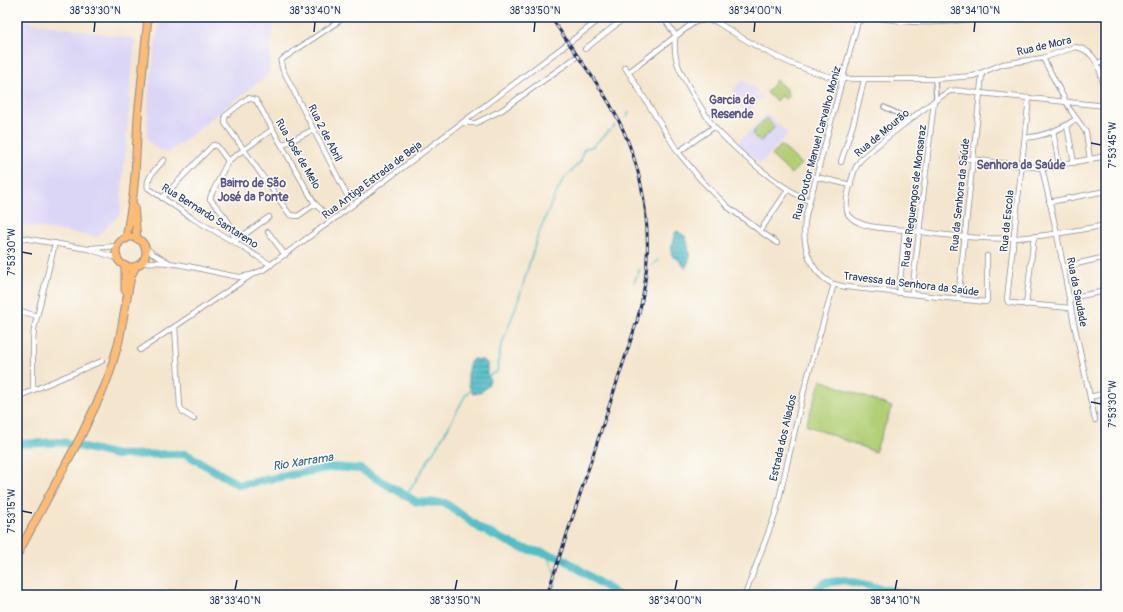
<svg xmlns="http://www.w3.org/2000/svg" width="1123" height="612" viewBox="0 0 1123 612" font-family="Pangolin,sans-serif">
<style>
.built{fill:#dcd6f6}
.park{fill:#b2cf76;stroke:#667f6a}
.water{fill:url(#water-rules);stroke:#357692}
.lines{fill:none;stroke-linecap:round;stroke-linejoin:round}
.stream{stroke:#4fbec6;stroke-width:1.5}
.river{stroke:#4fbec6;stroke-width:8}
.pedestrian-casing{stroke:#888a96;stroke-width:5.5}
.minor-casing{stroke:#888a96;stroke-width:6}
.primary-casing{stroke:#888a96;stroke-width:9}
.pedestrian{stroke:#fff;stroke-width:3.5}
.minor{stroke:#fff;stroke-width:4.5}
.primary{stroke:#ffbb71;stroke-width:7}
.rail-casing{stroke:#1b2f5e;stroke-width:3}
.rail{stroke:#fdfcf7;stroke-width:1.5;stroke-dasharray:4.5;stroke-linecap:butt}
.ticks{fill:none;stroke:#1b2f5e;stroke-width:1.5}
.labels{text-anchor:middle;dominant-baseline:central;stroke-width:3;stroke-linejoin:round;paint-order:stroke}
.street-label{font-size:11px;fill:#1b2f5e;stroke:#fdfcf7}
.neighbourhood-label{font-size:12px;font-weight:bold;fill:#5a5486;stroke:#fdfcf7}
.water-label{font-size:12px;font-style:italic;fill:#2d6182;stroke:#fdfcf7}
.neatline{fill:none;stroke:#1b2f5e;stroke-width:1.5}
.ticks-label{font-size:10px;text-anchor:middle;fill:#1b2f5e}
</style>
<defs>
<pattern id="water-rules" width="6" height="5" patternUnits="userSpaceOnUse"><rect width="6" height="5" fill="#4fbec6"/><path d="M0 2.5h6" fill="none" stroke="#419ba4"/></pattern>
</defs>
<rect width="100%" height="100%" fill="#fdfcf7"/>
<filter id="ink" filterUnits="userSpaceOnUse"><feTurbulence type="fractalNoise" baseFrequency=".025" numOctaves="2"/><feDisplacementMap in="SourceGraphic" scale="8" xChannelSelector="R" yChannelSelector="G"/><feConvolveMatrix kernelMatrix="1 2 1 2 8 2 1 2 1" color-interpolation-filters="sRGB"/></filter>
<filter id="wash" filterUnits="userSpaceOnUse"><feTurbulence type="fractalNoise" baseFrequency=".012" numOctaves="4" result="noise"/><feDisplacementMap in="SourceGraphic" scale="16" xChannelSelector="R" yChannelSelector="G"/><feGaussianBlur stdDeviation="0.9" result="paint"/><feColorMatrix in="noise" values="0 0 0 0 0 0 0 0 0 0 0 0 0 0 0 0 0 1.4 0 .05"/><feComposite in="paint" operator="in"/></filter>
<g filter="url(#wash)">
<rect width="100%" height="100%" fill="#f4e6ce"/>
<g class="built">
<polygon points="160,17 274,17 269,74 167,154 152,145 148,139 147,132 149,89"/>
<polygon points="17,20 135,39 120,214 97,237 17,224"/>
<polygon points="743,79 760,94 755,93 755,95 763,96 748,113 735,102 735,93 733,91"/>
<polygon points="767,114 788,134 760,164 737,143"/>
</g>
<g class="park">
<polygon points="776,80 788,91 786,92 790,96 786,100 781,95 776,101 767,93"/>
<polygon points="766,118 775,127 760,142 752,134"/>
<polygon points="781,145 801,164 791,174 772,156"/>
<polygon points="821,380 892,407 875,452 806,425"/>
</g>
<g class="water">
<path d="M 677,231 L 685,236 C 689,245 692,261 685,268 L 678,259 L 673,257 L 671,252 L 674,234 Z"/>
<path d="M 473,359 L 483,360 L 487,363 L 487,374 L 490,380 C 488,388 482,393 473,394 C 467,386 465,365 473,359 Z"/>
</g>
<g class="lines">
<g class="stream">
<polyline points="627,117 629,112"/>
<polyline points="613,128 615,125"/>
<polyline points="652,265 658,260"/>
<polyline points="634,282 640,269"/>
<polyline points="486,377 497,372 500,350 519,298 538,235 553,200 563,180 581,161 582,153 585,148 592,147 610,130"/>
<polyline points="402,494 408,493 448,428 465,396 471,389"/>
<path d="M 544,553 C 556,567 558,577 552,595"/>
</g>
<g class="river">
<polyline points="17,444 62,442 116,455 186,454 239,485 332,467 360,469 417,502 445,503 481,529 521,548 544,553 562,558 618,595"/>
<polyline points="808,595 825,583 844,580 909,595"/>
</g>
</g>
</g>
<g filter="url(#ink)">
<g class="lines">
<g class="pedestrian-casing">
<g id="pedestrian">
<polyline points="935,79 936,100"/>
<polyline points="1066,102 1071,111"/>
<polyline points="884,107 911,120"/>
</g>
</g>
<g class="minor-casing">
<g id="minor">
<polyline points="345,17 284,58 281,61 282,68 352,205"/>
<polyline points="586,17 587,19"/>
<polyline points="663,17 676,36"/>
<polyline points="854,17 856,20 861,21 866,17"/>
<path d="M 876,17 C 911,24 946,24 980,17"/>
<path d="M 858,21 L 806,215 C 801,240 807,271 833,284 C 837,285 842,286 846,287 L 986,302 L 987,300 L 987,256"/>
<path d="M 675,37 C 673,62 680,70 691,91 C 698,103 706,116 714,127 C 719,132 724,137 729,142 C 754,166 779,186 809,201"/>
<polyline points="585,49 626,17"/>
<polyline points="1043,58 1066,102"/>
<polyline points="1098,63 1106,60"/>
<polyline points="625,67 678,152 701,180 728,207 760,231 788,190"/>
<path d="M 629,72 L 693,23 C 701,19 707,19 715,21 C 754,46 796,71 842,79 L 935,79 L 973,76 L 1003,64 L 1043,58 L 1075,47 C 1100,50 1102,79 1106,98"/>
<path d="M 982,73 L 980,93 C 971,93 958,89 950,91 C 943,93 863,155 859,162 C 853,170 843,205 848,214 C 852,220 859,223 865,225 C 879,229 894,229 907,230 C 943,235 980,240 1016,238 C 1048,236 1075,231 1106,225"/>
<polyline points="1029,98 1007,299 1008,302 1011,303 1071,308"/>
<polyline points="1071,111 1086,132 1090,160"/>
<polyline points="464,123 476,123 502,110 575,58"/>
<polyline points="1067,126 1074,163"/>
<polyline points="1053,131 1059,165"/>
<path d="M 1025,138 C 1043,136 1062,129 1076,119"/>
<polyline points="282,145 313,130"/>
<polyline points="678,152 714,127"/>
<polyline points="962,158 1042,168 1054,166 1106,156"/>
<path d="M 164,160 C 158,167 145,178 148,188 L 192,218 L 234,242 L 271,265"/>
<polyline points="841,162 854,121 864,80"/>
<polyline points="1042,168 1057,234 1073,319 1095,420"/>
<polyline points="816,177 851,185"/>
<polyline points="162,198 213,145 217,146 228,161"/>
<polyline points="1049,202 1106,191"/>
<polyline points="315,204 298,216 290,215 225,123 225,116 248,98 256,100 315,204 327,215"/>
<polyline points="760,231 777,243"/>
<polyline points="268,232 285,255"/>
<polyline points="17,237 88,249 117,258"/>
<path d="M 234,242 C 235,224 220,211 210,199 L 211,195 L 228,161 L 273,129"/>
<polyline points="234,242 269,217"/>
<polyline points="145,247 153,254 168,262"/>
<polyline points="91,248 118,246"/>
<path d="M 141,263 C 175,259 206,272 240,277 L 251,275 L 263,270 L 338,216 L 603,17"/>
<polyline points="1063,267 1106,257"/>
<polyline points="899,292 905,230"/>
<polyline points="912,294 934,101"/>
<polyline points="1069,298 1106,291"/>
<polyline points="958,299 980,93 1106,106"/>
<polyline points="1026,305 1034,236"/>
<polyline points="17,310 37,316"/>
<polyline points="175,327 180,406 183,412 194,419"/>
<polyline points="140,350 250,276"/>
<polyline points="33,390 33,343 34,329 55,243"/>
<polyline points="17,397 102,361"/>
<polyline points="1090,397 1106,393"/>
<polyline points="745,595 776,512 805,386 834,284"/>
</g>
</g>
<g class="primary-casing">
<g id="primary">
<polyline points="134,206 137,239"/>
<circle cx="131" cy="252" r="15"/>
<polyline points="126,239 133,196 135,175 138,117 148,17"/>
<polyline points="125,290 125,266"/>
<polyline points="17,555 81,436 104,388 110,372 119,341 131,276 136,266"/>
</g>
</g>
<use href="#pedestrian" class="pedestrian"/>
<use href="#minor" class="minor"/>
<use href="#primary" class="primary"/>
<g class="rail-casing">
<path id="rail" d="M 547,595 L 637,321 C 657,249 648,171 611,106 C 593,75 570,47 551,17"/>
</g>
<use href="#rail" class="rail"/>
</g>
</g>
<path class="ticks" d="M 94,32 L 95,22M 314,32 L 315,22M 534,32 L 535,22M 754,32 L 755,22M 974,32 L 975,22M 1091,143 L 1101,145M 22,252 L 32,254M 1091,402 L 1101,404M 22,511 L 32,513M 235,590 L 237,580M 455,590 L 457,580M 675,590 L 677,580M 895,590 L 897,580"/>
<g class="labels">
<g class="street-label">
<text transform="translate(1044 46) rotate(-13)">Rua de Mora</text>
<text transform="translate(325 133) rotate(63)">Rua 2 de Abril</text>
<text transform="translate(882 133) rotate(-40)">Rua de Mourão</text>
<text transform="translate(817 143) rotate(-75)">Rua Doutor Manuel Carvalho Moniz</text>
<text transform="translate(298 154) rotate(60)">Rua José de Melo</text>
<text transform="translate(372 180) rotate(-37)">Rua Antiga Estrada de Beja</text>
<text transform="translate(960 195) rotate(-84)">Rua da Senhora da Saúde</text>
<text transform="translate(914 196) rotate(-83)">Rua de Reguengos de Monsaraz</text>
<text transform="translate(210 216) rotate(32)">Rua Bernardo Santareno</text>
<text transform="translate(1007 221) rotate(-84)">Rua da Escola</text>
<text transform="translate(911 284) rotate(7)">Travessa da Senhora da Saúde</text>
<text transform="translate(1077 292) rotate(79)">Rua da Saudade</text>
<text transform="translate(783 438) rotate(-77)">Estrada dos Aliados</text>
</g>
<g class="neighbourhood-label">
<text x="732" y="100">Garcia de<tspan x="732" dy="14">Resende</tspan></text>
<text x="1021" y="165">Senhora da Saúde</text>
<text x="253" y="183">Bairro de São<tspan x="253" dy="14">José da Ponte</tspan></text>
</g>
<g class="water-label">
<text transform="translate(303 462) rotate(-9)">Rio Xarrama</text>
</g>
</g>
<rect width="1123" height="612" fill="none" stroke="#fdfcf7" stroke-width="44"/>
<rect x="22" y="22" width="1079" height="568" class="neatline"/>
<g class="ticks-label">
<text x="95" y="14">38°33'30"N</text>
<text x="315" y="14">38°33'40"N</text>
<text x="535" y="14">38°33'50"N</text>
<text x="755" y="14">38°34'00"N</text>
<text x="975" y="14">38°34'10"N</text>
<text transform="translate(1112 145) rotate(-90)" y="4">7°53'45"W</text>
<text transform="translate(11 252) rotate(-90)" y="4">7°53'30"W</text>
<text transform="translate(1112 404) rotate(-90)" y="4">7°53'30"W</text>
<text transform="translate(11 511) rotate(-90)" y="4">7°53'15"W</text>
<text x="235" y="604">38°33'40"N</text>
<text x="455" y="604">38°33'50"N</text>
<text x="675" y="604">38°34'00"N</text>
<text x="895" y="604">38°34'10"N</text>
</g>
</svg>
